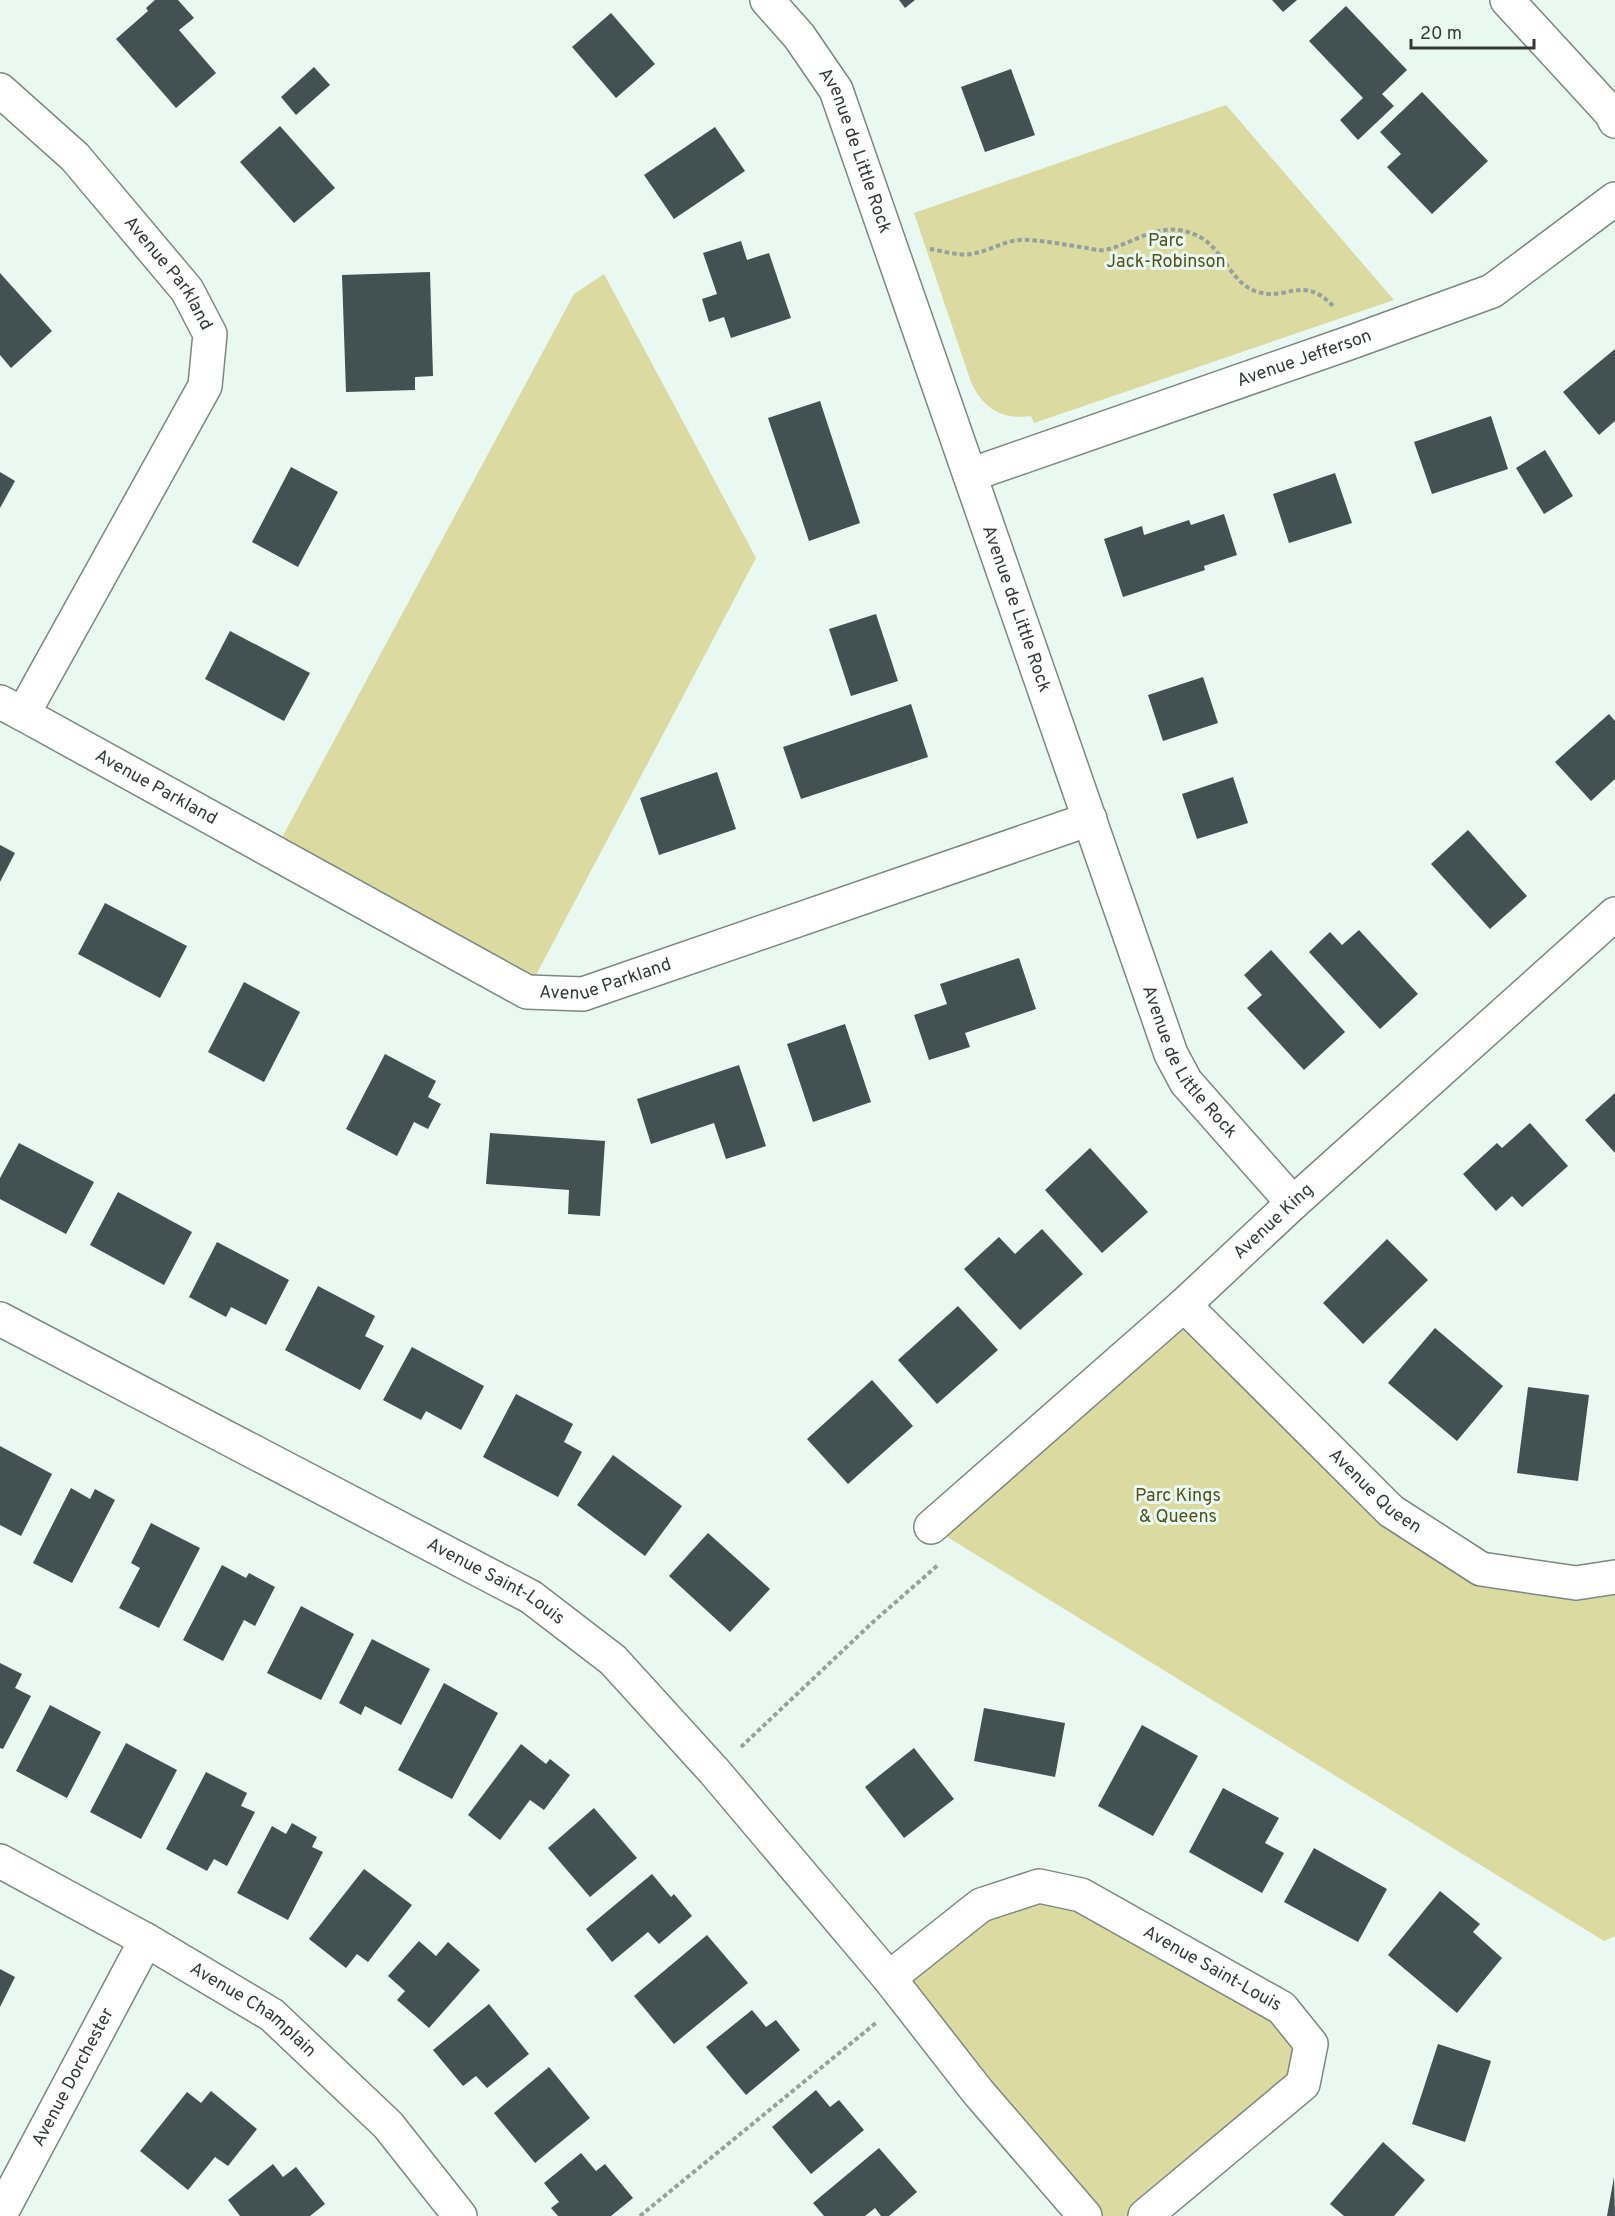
<svg xmlns="http://www.w3.org/2000/svg" width="1615" height="2216" viewBox="0 0 1615 2216" font-family="Overpass,sans-serif">
<style>
.green{fill:#dadaa1}
.building{fill:#425151}
.lines{fill:none;stroke-linecap:round;stroke-linejoin:round}
.minor-casing{stroke:#7a8881;stroke-width:36}
.path{stroke:#96a19c;stroke-width:4;stroke-dasharray:4.5 3;stroke-linecap:butt}
.minor{stroke:#fff;stroke-width:33}
.labels{text-anchor:middle;dominant-baseline:central;stroke-width:6;stroke-linejoin:round;paint-order:stroke}
.street-label{font-size:18px;fill:#343a37;stroke:#e9f8f1}
.park-label{font-size:18px;fill:#53521c;stroke:#e9f8f1}
</style>
<rect width="100%" height="100%" fill="#e9f8f1"/>
<g class="green">
<path d="M 1226,105 L 1394,300 L 1034,423 L 1031,416 C 1003,420 983,409 971,382 L 914,213 Z"/>
<polygon points="604,274 756,558 527,992 279,843 574,294"/>
<polygon points="1184,1305 1481,1569 1615,1577 1615,1936 1604,1941 931,1527"/>
<polygon points="1081,1895 1311,2044 1303,2084 1145,2216 1086,2216 889,1978 981,1905"/>
</g>
<g class="building">
<polygon points="155,0 178,0 194,18 179,30 216,73 176,108 116,39 148,11 146,8"/>
<polygon points="899,0 915,0 905,8"/>
<polygon points="1272,0 1297,0 1283,12"/>
<polygon points="1346,6 1407,70 1382,94 1394,106 1358,140 1340,120 1363,98 1309,41"/>
<polygon points="611,13 655,64 616,98 572,47"/>
<polygon points="314,67 330,85 296,115 281,97"/>
<polygon points="1011,69 1035,135 985,152 961,87"/>
<polygon points="1422,92 1488,161 1432,214 1387,167 1401,154 1380,132"/>
<polygon points="280,126 335,188 294,223 240,162"/>
<polygon points="715,127 745,171 674,219 644,175"/>
<polygon points="741,241 747,260 769,253 791,318 731,338 724,317 709,322 702,299 717,294 703,253"/>
<polygon points="430,272 433,376 415,377 415,390 346,392 342,275"/>
<polygon points="0,273 52,331 11,368 0,355"/>
<polygon points="1615,349 1615,421 1599,435 1563,392"/>
<polygon points="820,401 860,523 809,541 768,418"/>
<polygon points="1491,416 1508,469 1432,494 1414,442"/>
<polygon points="1545,450 1573,496 1544,514 1516,468"/>
<polygon points="291,467 338,492 298,567 252,542"/>
<polygon points="0,472 15,481 0,508"/>
<polygon points="1335,473 1352,523 1289,543 1273,494"/>
<polygon points="1224,514 1237,555 1204,566 1205,570 1123,597 1104,539 1142,526 1144,535 1189,520 1191,525"/>
<polygon points="876,614 898,681 851,696 829,629"/>
<polygon points="230,631 310,673 284,721 205,679"/>
<polygon points="1203,677 1218,723 1163,741 1148,695"/>
<polygon points="911,704 928,757 801,799 783,747"/>
<polygon points="1609,714 1615,721 1615,779 1591,801 1555,762"/>
<polygon points="717,772 736,829 659,855 640,798"/>
<polygon points="1233,777 1248,823 1197,839 1182,794"/>
<polygon points="1468,830 1527,896 1490,929 1431,864"/>
<polygon points="0,845 15,853 0,882"/>
<polygon points="105,903 187,946 160,998 78,954"/>
<polygon points="1359,930 1418,994 1380,1029 1309,952 1330,932 1342,945"/>
<polygon points="1271,950 1345,1032 1304,1070 1247,1008 1262,995 1244,975"/>
<polygon points="1019,958 1036,1009 965,1033 970,1047 929,1060 914,1015 947,1004 940,984"/>
<polygon points="244,982 300,1012 264,1082 208,1052"/>
<polygon points="845,1024 871,1102 813,1122 787,1044"/>
<polygon points="385,1054 436,1081 428,1097 441,1104 428,1129 414,1122 397,1156 346,1129"/>
<polygon points="739,1065 766,1146 726,1159 714,1123 651,1144 637,1099"/>
<polygon points="1615,1093 1615,1153 1585,1120"/>
<polygon points="1530,1123 1568,1166 1522,1207 1512,1196 1496,1211 1463,1174 1497,1143 1502,1148"/>
<polygon points="490,1133 605,1141 600,1216 568,1214 569,1190 486,1184"/>
<polygon points="19,1143 94,1182 66,1234 0,1199 0,1178"/>
<polygon points="1090,1148 1148,1212 1102,1253 1045,1190"/>
<polygon points="118,1192 192,1232 164,1285 90,1245"/>
<polygon points="1042,1229 1083,1274 1020,1330 964,1269 999,1237 1015,1254"/>
<polygon points="1387,1239 1428,1280 1363,1344 1323,1303"/>
<polygon points="217,1242 289,1280 266,1325 231,1307 226,1317 189,1297"/>
<polygon points="318,1286 375,1316 365,1336 384,1346 360,1390 285,1350"/>
<polygon points="958,1306 998,1350 937,1404 898,1360"/>
<polygon points="1435,1328 1503,1386 1457,1441 1388,1383"/>
<polygon points="412,1347 484,1386 461,1430 426,1411 421,1420 383,1400"/>
<polygon points="872,1380 913,1426 848,1484 807,1439"/>
<polygon points="1528,1387 1589,1395 1578,1481 1517,1473"/>
<polygon points="516,1394 573,1424 564,1442 582,1452 558,1497 483,1457"/>
<polygon points="0,1446 52,1474 21,1536 0,1525"/>
<polygon points="613,1455 682,1506 645,1556 577,1505"/>
<polygon points="71,1488 90,1499 95,1489 115,1500 72,1583 33,1563"/>
<polygon points="151,1523 200,1548 159,1628 119,1608 140,1568 131,1563"/>
<polygon points="708,1533 770,1589 730,1632 669,1576"/>
<polygon points="222,1565 246,1578 249,1573 275,1587 255,1626 244,1620 223,1661 183,1640"/>
<polygon points="301,1606 354,1634 321,1700 267,1673"/>
<polygon points="372,1639 430,1669 401,1725 365,1706 361,1715 339,1703"/>
<polygon points="0,1663 22,1674 15,1688 31,1696 3,1749 0,1748"/>
<polygon points="444,1683 498,1713 452,1799 398,1770"/>
<polygon points="50,1705 101,1732 67,1798 16,1771"/>
<polygon points="984,1708 1065,1723 1055,1777 974,1761"/>
<polygon points="1142,1725 1198,1756 1153,1836 1098,1806"/>
<polygon points="126,1743 177,1770 141,1839 90,1812"/>
<polygon points="521,1744 546,1764 550,1759 570,1775 544,1810 530,1800 500,1840 468,1815"/>
<polygon points="914,1748 954,1799 904,1838 865,1787"/>
<polygon points="206,1772 247,1793 241,1806 255,1812 227,1866 214,1859 207,1871 166,1849"/>
<polygon points="1223,1788 1279,1818 1265,1843 1284,1853 1262,1893 1189,1852"/>
<polygon points="594,1808 637,1858 590,1897 548,1848"/>
<polygon points="292,1823 317,1837 312,1847 323,1852 288,1920 237,1893 272,1826 286,1834"/>
<polygon points="1314,1848 1387,1889 1358,1942 1284,1902"/>
<polygon points="364,1869 412,1905 368,1962 357,1954 346,1968 309,1939"/>
<polygon points="652,1874 671,1897 674,1894 692,1916 659,1944 648,1932 612,1962 586,1929"/>
<polygon points="1440,1891 1480,1924 1473,1932 1502,1958 1457,2013 1388,1955"/>
<polygon points="707,1935 748,1983 674,2044 634,1996"/>
<polygon points="419,1941 436,1956 448,1942 480,1970 429,2028 397,2000 405,1991 388,1976"/>
<polygon points="0,1969 15,1977 0,2007"/>
<polygon points="489,2004 529,2054 487,2088 476,2076 463,2086 433,2050"/>
<polygon points="752,2010 766,2027 776,2020 800,2050 746,2095 706,2047"/>
<polygon points="1438,2044 1491,2061 1465,2142 1412,2124"/>
<polygon points="549,2067 590,2118 535,2163 494,2113"/>
<polygon points="816,2090 830,2107 839,2100 864,2130 811,2174 772,2127"/>
<polygon points="211,2091 257,2129 228,2166 215,2157 188,2190 140,2151 187,2092 201,2103"/>
<polygon points="1383,2142 1425,2180 1394,2216 1344,2216 1330,2204"/>
<polygon points="879,2148 917,2192 889,2216 881,2216 875,2208 865,2216 824,2216 813,2203"/>
<polygon points="581,2153 596,2171 605,2164 633,2198 611,2216 558,2216 551,2208 559,2202 544,2183"/>
<polygon points="273,2164 283,2177 296,2167 325,2204 310,2216 240,2216 228,2200"/>
<polygon points="1614,2177 1615,2216 1607,2216"/>
</g>
<g class="lines">
<g class="minor-casing">
<g id="minor">
<path id="s1" d="M 767,0 L 799,36 L 836,90 L 1171,1054 L 1186,1082 L 1293,1203"/>
<polyline points="1507,0 1611,113 1615,121"/>
<path id="s2" d="M 0,90 L 75,157 L 187,290 L 210,334 L 205,386 L 23,714 L 0,702"/>
<path id="s3" d="M 970,475 L 1349,343 L 1492,291 L 1615,199"/>
<path id="s4" d="M 23,714 L 527,992 L 583,994 L 1090,819"/>
<path id="s5" d="M 1184,1305 L 1391,1511 L 1481,1569 L 1576,1583 L 1615,1577"/>
<path id="s6" d="M 0,1319 L 531,1597 L 613,1660 L 714,1771 L 889,1978 L 978,2092 L 1085,2216"/>
<path id="s7" d="M 931,1527 L 1184,1305 L 1293,1203 L 1615,914"/>
<path id="s8" d="M 0,1861 L 146,1940 L 272,2015 L 388,2125 L 460,2216"/>
<path id="s9" d="M 889,1978 L 981,1905 L 1039,1886 L 1081,1895 L 1282,2008 L 1311,2044 L 1303,2084 L 1145,2216"/>
<path id="s10" d="M 0,2215 L 146,1940"/>
</g>
</g>
<g class="path">
<path d="M 930,249 C 942,251 959,256 971,254 C 991,251 1007,238 1028,240 C 1047,241 1067,245 1087,248 C 1092,249 1099,251 1105,250 C 1137,243 1159,219 1196,235 C 1223,247 1229,281 1255,291 C 1288,303 1302,272 1335,308"/>
<polyline points="741,1747 873,1622 938,1565"/>
<polyline points="640,2216 877,2022"/>
</g>
<use href="#minor" class="minor"/>
</g>
<g class="labels">
<g class="street-label">
<text stroke="none"><textPath href="#s1" startOffset="177">Avenue de Little Rock</textPath></text>
<text stroke="none"><textPath href="#s2" startOffset="250">Avenue Parkland</textPath></text>
<text stroke="none"><textPath href="#s3" startOffset="354">Avenue Jefferson</textPath></text>
<text stroke="none"><textPath href="#s1" startOffset="663">Avenue de Little Rock</textPath></text>
<text stroke="none"><textPath href="#s4" startOffset="152">Avenue Parkland</textPath></text>
<text stroke="none"><textPath href="#s4" startOffset="656">Avenue Parkland</textPath></text>
<text stroke="none"><textPath href="#s1" startOffset="1150">Avenue de Little Rock</textPath></text>
<text stroke="none"><textPath href="#s7" startOffset="459">Avenue King</textPath></text>
<text stroke="none"><textPath href="#s5" startOffset="267">Avenue Queen</textPath></text>
<text stroke="none"><textPath href="#s6" startOffset="561">Avenue Saint-Louis</textPath></text>
<text stroke="none"><textPath href="#s9" startOffset="372">Avenue Saint-Louis</textPath></text>
<text stroke="none"><textPath href="#s8" startOffset="294">Avenue Champlain</textPath></text>
<text stroke="none"><textPath href="#s10" startOffset="156">Avenue Dorchester</textPath></text>
</g>
<g class="park-label">
<text x="1166" y="241">Parc<tspan x="1166" dy="21">Jack-Robinson</tspan></text>
<text x="1178" y="1496">Parc Kings<tspan x="1178" dy="21">&amp; Queens</tspan></text>
</g>
</g>
<path d="M1411 39v9h123v-9" fill="none" stroke="#343a37" stroke-width="3"/>
<text x="1420" y="39" font-size="18" fill="#343a37" stroke="#e9f8f1" stroke-width="4.5" paint-order="stroke">20 m</text>
</svg>
